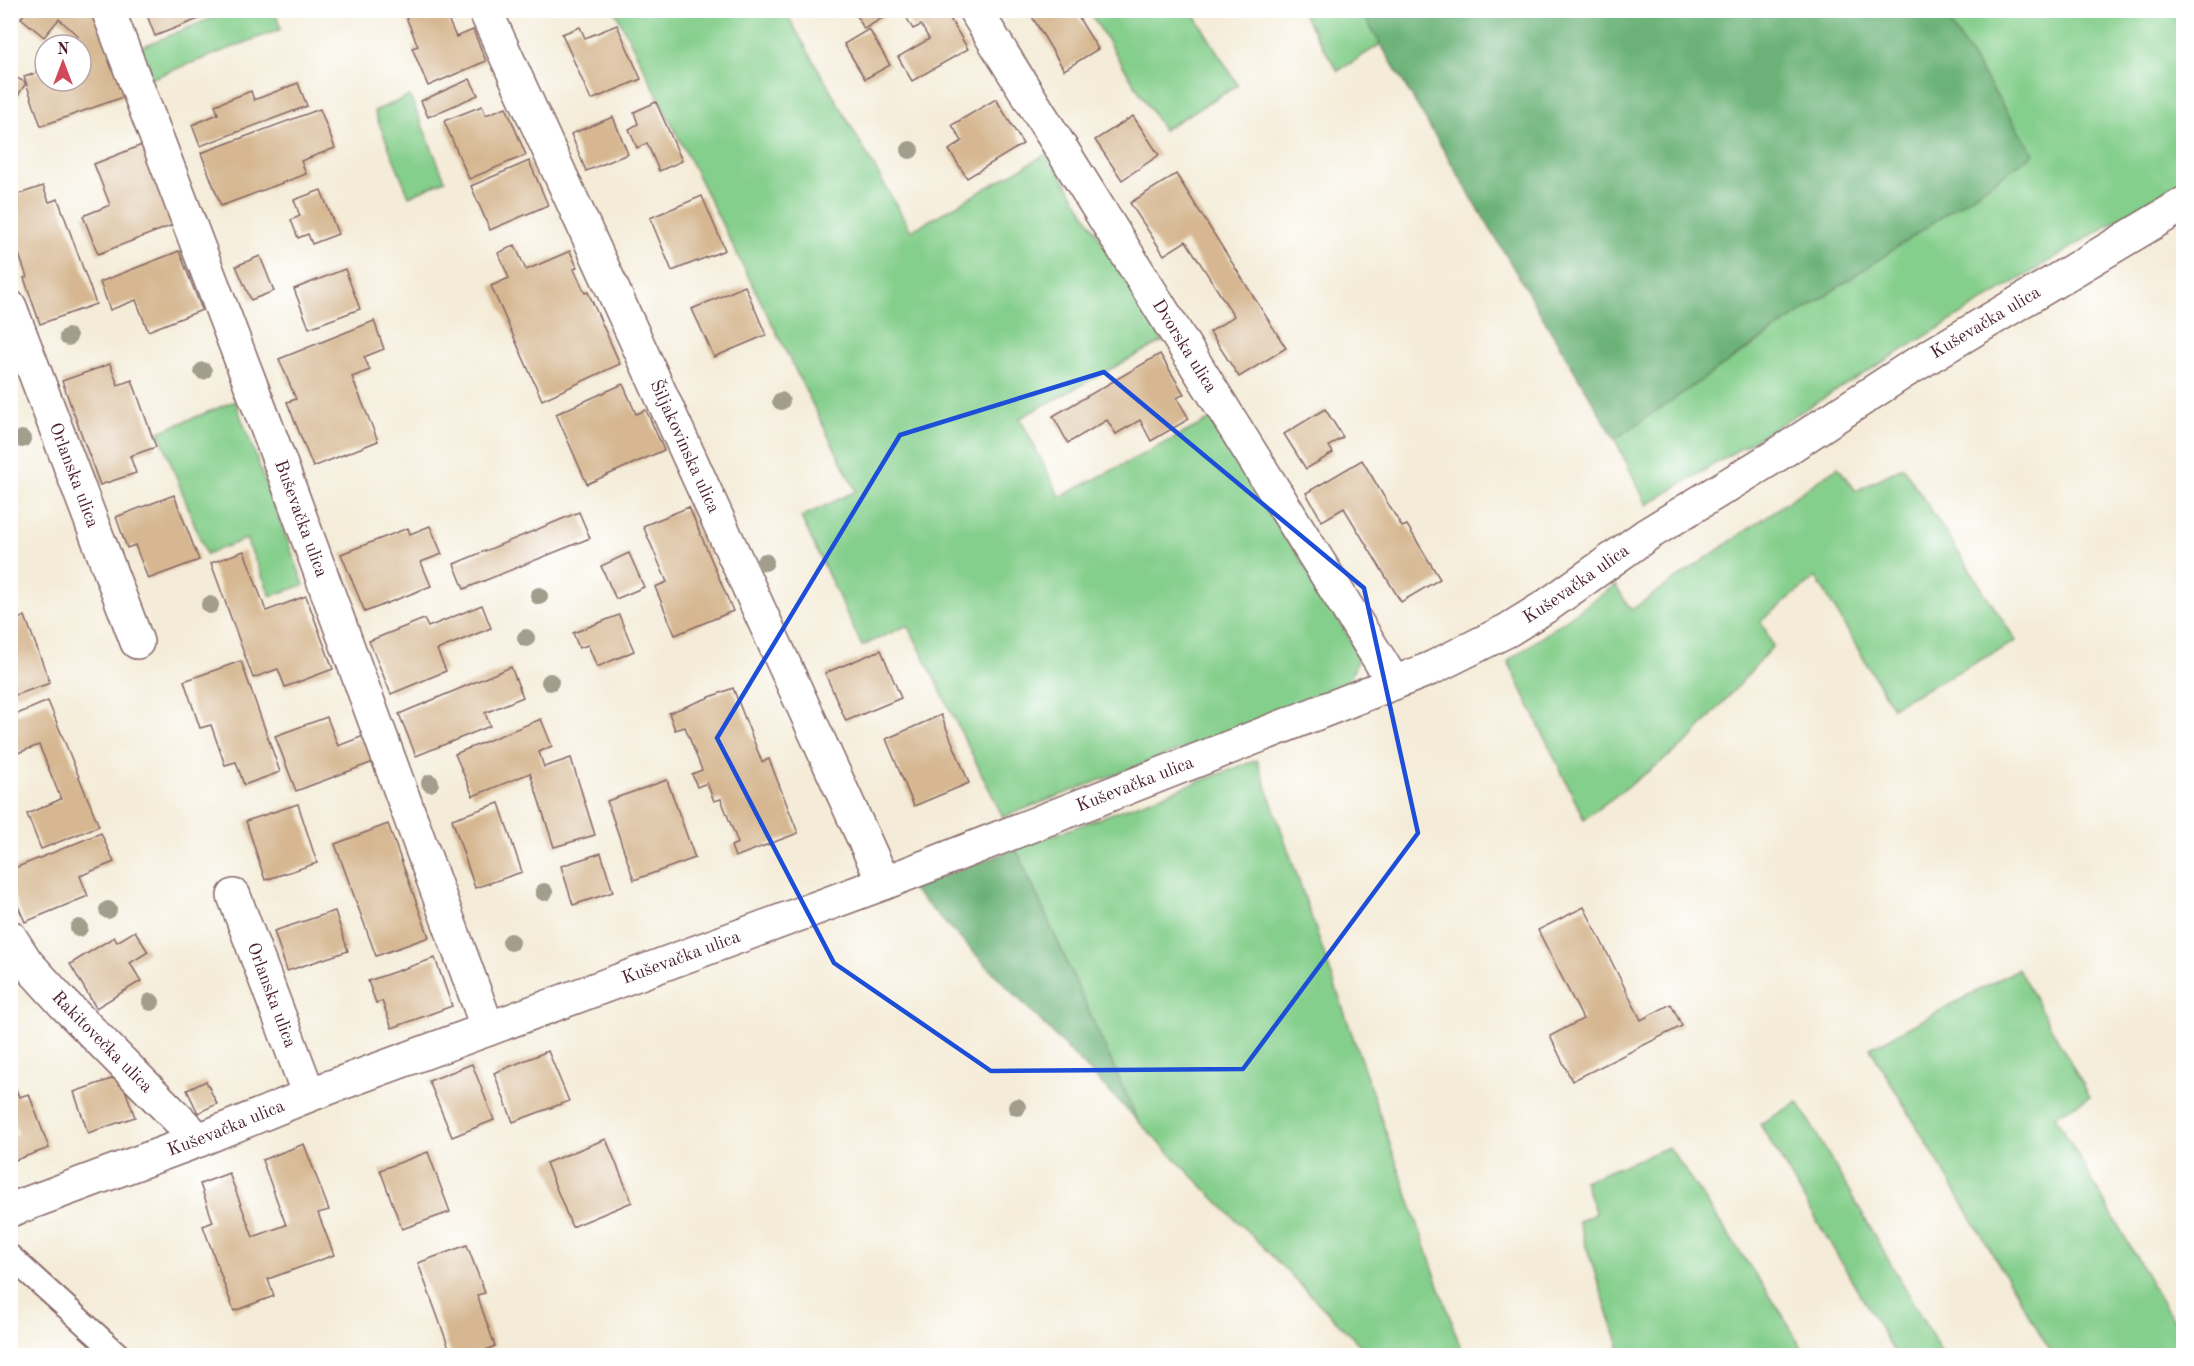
<svg xmlns="http://www.w3.org/2000/svg" width="2194" height="1366" viewBox="0 0 2194 1366" font-family="'Old Standard TT',serif">
<style>
.green{fill:#85cf8c;stroke:#68775c;stroke-width:1.5}
.forest{fill:#6cb278;stroke:#5b6852;stroke-width:1.5}
.building{fill:#d6b791}
.lines{fill:none;stroke-linecap:round;stroke-linejoin:round}
.lane-casing{stroke:#866768;stroke-width:26}
.street-casing{stroke:#866768;stroke-width:36}
.lane{stroke:#fff;stroke-width:22}
.street{stroke:#fff;stroke-width:33}
.tree{fill:#a29d8c}
.marked{fill:none;stroke:#1d4ed8;stroke-width:4.5;stroke-linejoin:round}
.labels{text-anchor:middle;dominant-baseline:central;stroke-width:4.5;stroke-linejoin:round;paint-order:stroke}
.street-label{font-size:18px;fill:#4a1f2b;stroke:#fff}
</style>
<rect width="100%" height="100%" fill="#fff"/>
<filter id="ink" filterUnits="userSpaceOnUse"><feTurbulence type="fractalNoise" baseFrequency=".0167" numOctaves="2"/><feDisplacementMap in="SourceGraphic" scale="12" xChannelSelector="R" yChannelSelector="G"/><feConvolveMatrix kernelMatrix="1 2 1 2 8 2 1 2 1" color-interpolation-filters="sRGB"/></filter>
<filter id="wash" filterUnits="userSpaceOnUse"><feTurbulence type="fractalNoise" baseFrequency=".008" numOctaves="4" result="noise"/><feDisplacementMap in="SourceGraphic" scale="24" xChannelSelector="R" yChannelSelector="G"/><feGaussianBlur stdDeviation="1.35" result="paint"/><feColorMatrix in="noise" values="0 0 0 0 0 0 0 0 0 0 0 0 0 0 0 0 0 1.4 0 .05"/><feComposite in="paint" operator="in"/></filter>
<g filter="url(#wash)">
<rect width="100%" height="100%" fill="#f4ecd8"/>
<g class="green">
<polygon points="229,11 275,11 281,29 147,80 134,50"/>
<polygon points="615,11 785,11 911,231 1048,153 1163,341 1020,418 1060,497 1213,418 1350,639 1358,658 1351,677 1338,690 1003,817 908,625 862,646 801,517 856,491"/>
<polygon points="1089,11 1192,11 1238,85 1163,130"/>
<polygon points="1301,11 1361,11 1381,44 1338,71"/>
<polygon points="1942,11 2183,11 2183,180 1647,505 1615,439 2033,154"/>
<polygon points="410,96 445,180 409,196 374,111"/>
<polygon points="235,401 304,585 271,596 246,539 206,554 159,432"/>
<polygon points="1838,467 1856,491 1903,467 2016,641 1892,707 1816,577 1761,621 1773,646 1688,742 1584,819 1508,661 1615,585 1631,610"/>
<polygon points="1257,760 1463,1355 1370,1355 1138,1121 1016,849"/>
<polygon points="2018,969 2090,1097 2055,1116 2183,1338 2183,1355 2053,1355 1870,1048"/>
<polygon points="1798,1102 1943,1355 1896,1355 1760,1124"/>
<polygon points="1669,1147 1782,1314 1806,1355 1622,1355 1578,1221 1596,1214 1584,1181"/>
</g>
<g class="forest">
<polygon points="1361,11 1942,11 2034,154 1615,439"/>
<polygon points="1016,849 1138,1121 911,888"/>
</g>
<g id="blocks">
<g class="building">
<polygon points="27,10 94,10 126,96 41,126 24,77 45,70 45,81 81,81 81,45 70,45 78,36 59,19 44,37 21,18"/>
<polygon points="145,10 219,10 219,11 155,36"/>
<polygon points="403,10 444,10 456,37 473,30 486,61 428,86 412,48 418,46"/>
<polygon points="854,10 896,10 864,29"/>
<polygon points="909,10 945,10 968,49 912,81 898,57 929,39 921,25 913,29 904,13"/>
<polygon points="1028,10 1074,10 1098,49 1064,70"/>
<polygon points="617,25 641,79 591,100 562,34 580,27 585,38"/>
<polygon points="869,29 890,65 865,79 844,44"/>
<polygon points="10,74 26,83 10,108"/>
<polygon points="470,79 478,95 428,117 421,101"/>
<polygon points="298,83 307,106 200,146 192,125 218,114 215,105 251,91 254,100"/>
<polygon points="996,99 1023,144 967,178 949,150 962,141 952,125"/>
<polygon points="656,102 682,161 659,171 647,143 637,148 629,129 638,124 634,112"/>
<polygon points="482,106 486,115 506,107 526,155 469,179 444,121"/>
<polygon points="320,109 335,148 301,161 306,174 221,206 201,153"/>
<polygon points="1133,116 1159,155 1122,180 1095,140"/>
<polygon points="613,117 628,154 586,171 571,134"/>
<polygon points="142,145 173,225 98,254 83,216 110,205 94,164"/>
<polygon points="529,161 548,205 490,230 471,186"/>
<polygon points="1176,174 1286,348 1239,377 1210,332 1234,316 1186,241 1164,255 1130,203"/>
<polygon points="43,186 49,202 58,199 96,304 40,324 24,278 27,277 10,229 10,197"/>
<polygon points="321,190 338,234 312,244 308,234 298,238 291,220 300,216 294,200"/>
<polygon points="702,196 725,250 672,271 650,218"/>
<polygon points="515,245 526,270 570,251 577,267 574,269 585,293 588,292 620,364 542,400 491,286 509,278 498,253"/>
<polygon points="179,251 202,310 148,331 136,300 110,310 100,282"/>
<polygon points="260,256 274,291 251,300 236,266"/>
<polygon points="345,269 360,309 309,328 294,289"/>
<polygon points="745,286 766,335 714,357 692,309"/>
<polygon points="374,321 384,349 364,357 370,370 352,377 378,441 313,467 287,402 296,399 279,359"/>
<polygon points="1160,354 1184,394 1177,398 1189,419 1151,441 1140,420 1116,434 1107,420 1068,443 1053,416"/>
<polygon points="110,364 118,385 132,380 156,447 130,456 136,473 100,485 62,381"/>
<polygon points="623,384 636,414 646,410 664,450 587,484 556,414"/>
<polygon points="1325,409 1343,437 1329,446 1333,453 1306,469 1284,434"/>
<polygon points="1362,460 1402,527 1407,525 1440,579 1401,602 1344,508 1322,521 1306,493"/>
<polygon points="174,495 199,560 148,579 135,545 127,548 116,517"/>
<polygon points="689,507 733,611 675,635 655,587 667,582 643,526"/>
<polygon points="579,512 590,538 464,589 454,564"/>
<polygon points="430,526 442,554 421,562 431,586 365,612 341,554 408,528 410,534"/>
<polygon points="244,551 266,611 306,596 333,669 285,687 278,669 253,678 211,563"/>
<polygon points="629,553 644,587 616,599 601,566"/>
<polygon points="482,605 491,628 437,650 446,671 391,694 369,641 424,619 428,627"/>
<polygon points="619,615 634,651 597,667 588,645 579,648 573,633"/>
<polygon points="25,616 50,683 10,697 10,622"/>
<polygon points="881,650 901,698 846,721 825,673"/>
<polygon points="241,661 280,772 244,785 236,762 225,765 211,725 200,728 184,681"/>
<polygon points="511,667 523,697 485,713 490,726 416,756 399,714"/>
<polygon points="733,688 762,762 769,759 798,833 735,857 731,846 738,843 721,799 714,801 707,783 697,787 692,774 702,770 685,727 675,730 669,713"/>
<polygon points="48,701 99,826 41,849 27,814 61,799 39,745 10,756 10,717"/>
<polygon points="941,715 969,783 914,806 886,739"/>
<polygon points="327,717 338,746 366,735 376,761 296,791 275,736"/>
<polygon points="541,719 552,746 539,752 544,767 571,758 595,835 554,847 530,773 473,796 455,754"/>
<polygon points="667,780 695,858 634,880 607,801"/>
<polygon points="499,803 522,872 475,888 452,819"/>
<polygon points="298,804 317,863 265,880 246,821"/>
<polygon points="388,824 429,937 376,956 335,844"/>
<polygon points="101,833 114,862 80,876 88,896 25,922 10,888 10,870"/>
<polygon points="601,853 613,892 573,905 561,866"/>
<polygon points="1584,907 1641,1020 1671,1004 1682,1026 1572,1081 1550,1036 1583,1019 1538,930"/>
<polygon points="335,911 348,951 287,971 274,931"/>
<polygon points="135,931 148,952 130,963 141,981 96,1008 70,964 114,937 117,942"/>
<polygon points="435,958 452,1006 392,1028 382,1001 376,1003 368,981"/>
<polygon points="548,1051 569,1101 513,1122 494,1073"/>
<polygon points="472,1064 494,1120 452,1137 429,1081"/>
<polygon points="10,1074 19,1097 29,1094 49,1148 10,1162 10,1137 18,1134 10,1113"/>
<polygon points="120,1076 135,1117 88,1133 74,1092"/>
<polygon points="206,1081 217,1104 198,1113 187,1090"/>
<polygon points="606,1139 632,1202 572,1227 546,1163"/>
<polygon points="304,1144 329,1210 318,1213 334,1255 268,1279 274,1296 234,1311 203,1226 213,1222 200,1184 229,1173 253,1237 286,1225 262,1160"/>
<polygon points="428,1152 450,1212 402,1229 380,1170"/>
<polygon points="467,1245 485,1293 477,1295 495,1346 486,1350 488,1356 452,1356 418,1263"/>
</g>
</g>
</g>
<g filter="url(#ink)">
<use href="#blocks" fill-opacity="0" stroke="#866768" stroke-width="1.5"/>
<g class="lines">
<g class="lane-casing">
<polyline id="lane" points="10,1256 120,1356"/>
</g>
<g class="street-casing">
<g id="street">
<path id="s1" d="M 108,10 L 277,454 L 488,1029"/>
<path id="s2" d="M 485,10 L 884,883"/>
<path id="s3" d="M 975,10 L 1394,683"/>
<path id="s4" d="M 10,307 L 137,642"/>
<path id="s5" d="M 234,896 L 309,1095"/>
<path id="s6" d="M 10,937 L 26,962 L 64,1004 L 199,1140"/>
<path id="s7" d="M 10,1210 L 199,1140 L 309,1095 L 884,883 L 1432,668 L 1508,630 L 1548,605 L 1648,534 L 1777,455 L 1905,371 L 2184,204"/>
</g>
</g>
<use href="#lane" class="lane"/>
<use href="#street" class="street"/>
</g>
<g class="tree">
<circle cx="910" cy="150" r="9"/>
<circle cx="68" cy="337" r="9"/>
<circle cx="203" cy="371" r="9"/>
<circle cx="781" cy="401" r="9"/>
<circle cx="22" cy="439" r="9"/>
<circle cx="765" cy="562" r="9"/>
<circle cx="539" cy="596" r="9"/>
<circle cx="210" cy="605" r="9"/>
<circle cx="526" cy="638" r="9"/>
<circle cx="550" cy="682" r="9"/>
<circle cx="430" cy="783" r="9"/>
<circle cx="544" cy="892" r="9"/>
<circle cx="108" cy="910" r="9"/>
<circle cx="79" cy="928" r="9"/>
<circle cx="511" cy="942" r="9"/>
<circle cx="151" cy="1002" r="9"/>
<circle cx="1017" cy="1107" r="9"/>
</g>
</g>
<path class="marked" d="M 1104,372 L 1364,588 L 1418,833 L 1243,1069 L 991,1071 L 834,963 L 717,738 L 900,435 Z"/>
<g class="labels">
<g class="street-label">
<text stroke="none"><textPath href="#s7" startOffset="2175">Kuševačka ulica</textPath></text>
<text stroke="none"><textPath href="#s3" startOffset="396">Dvorska ulica</textPath></text>
<text stroke="none"><textPath href="#s2" startOffset="480">Šiljakovinska ulica</textPath></text>
<text stroke="none"><textPath href="#s4" startOffset="180">Orlanska ulica</textPath></text>
<text stroke="none"><textPath href="#s1" startOffset="544">Buševačka ulica</textPath></text>
<text stroke="none"><textPath href="#s7" startOffset="1689">Kuševačka ulica</textPath></text>
<text stroke="none"><textPath href="#s7" startOffset="1203">Kuševačka ulica</textPath></text>
<text stroke="none"><textPath href="#s7" startOffset="717">Kuševačka ulica</textPath></text>
<text stroke="none"><textPath href="#s5" startOffset="106">Orlanska ulica</textPath></text>
<text stroke="none"><textPath href="#s6" startOffset="140">Rakitovečka ulica</textPath></text>
<text stroke="none"><textPath href="#s7" startOffset="231">Kuševačka ulica</textPath></text>
</g>
</g>
<rect width="2194" height="1366" fill="none" stroke="#fff" stroke-width="36"/>
<g transform="translate(63 63)"><circle r="28" fill="#ffffff" stroke="#b7a5aa" stroke-width="1.5"/>
<path d="M0-4.5L10 22L0 15L-10 22Z" fill="#d1495b"/>
<text y="-9" font-size="16" font-weight="bold" text-anchor="middle" fill="#4a1f2b">N</text>
</g>
</svg>
